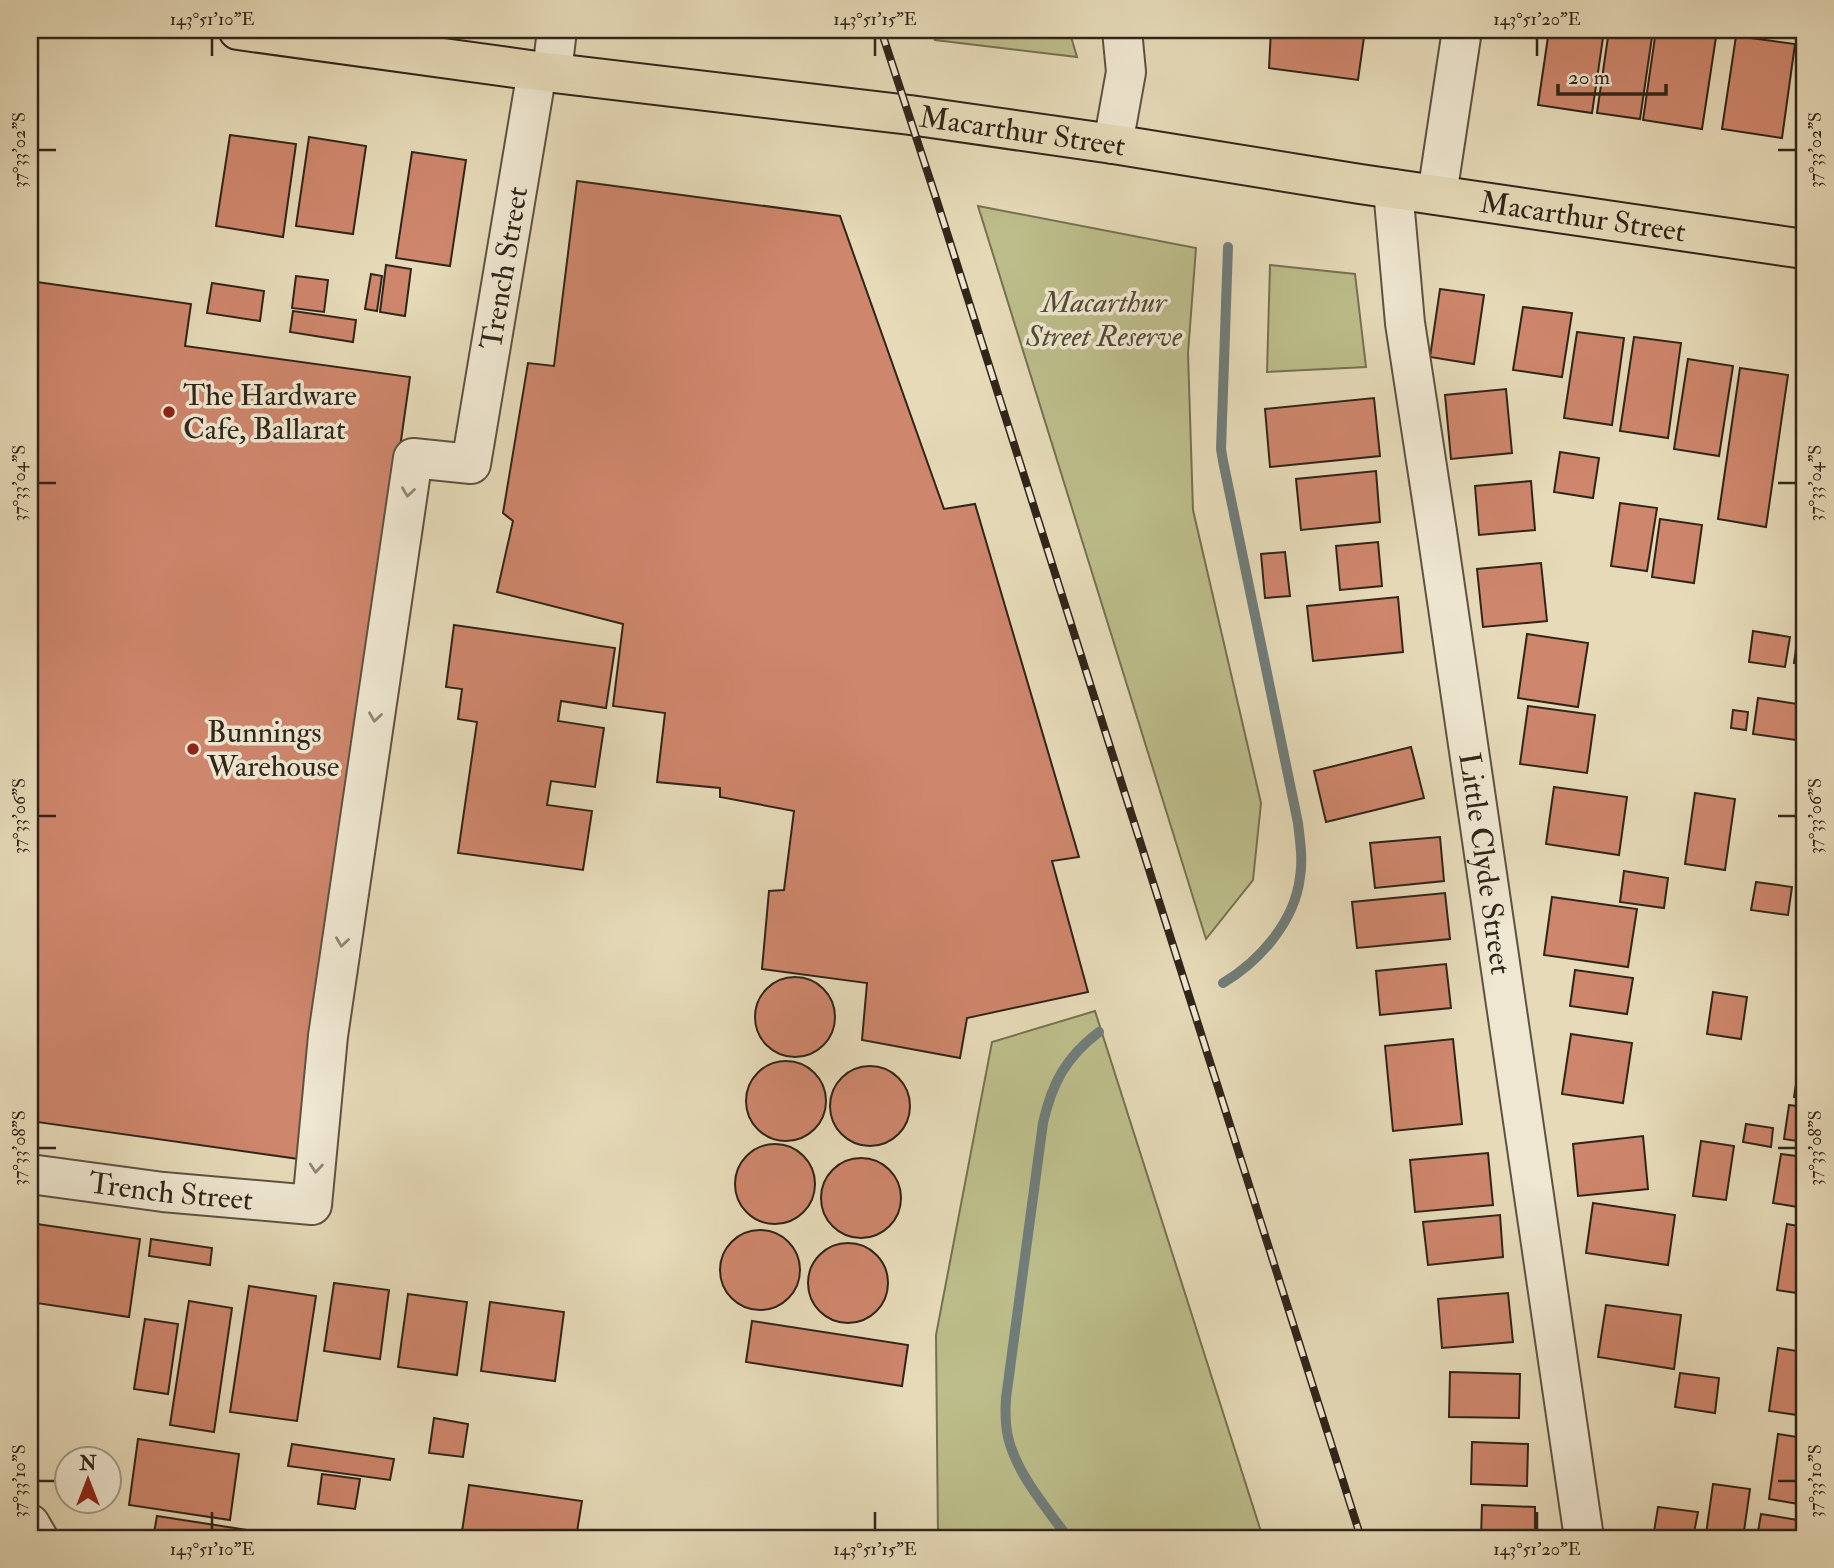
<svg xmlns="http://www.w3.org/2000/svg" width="1834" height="1568" viewBox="0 0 1834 1568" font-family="'IM FELL Double Pica',serif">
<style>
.green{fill:#bcbd8a;stroke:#767152;stroke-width:2}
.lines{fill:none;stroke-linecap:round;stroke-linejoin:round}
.stream{stroke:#707d79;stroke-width:10}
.building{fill:#ce866c;stroke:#30251a;stroke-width:2}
.minor-casing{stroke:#5e5242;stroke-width:42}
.major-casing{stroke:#30251a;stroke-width:42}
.minor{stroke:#efe7d1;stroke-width:38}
.major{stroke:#e6dab8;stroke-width:38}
.rail-casing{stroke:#30251a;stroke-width:8}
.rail{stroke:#efe7d1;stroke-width:5;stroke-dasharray:16;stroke-linecap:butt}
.oneway{stroke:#908676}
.ticks{fill:none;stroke:#30251a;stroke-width:2.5}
.poi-dot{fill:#8f2418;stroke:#efe7d1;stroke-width:2.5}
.labels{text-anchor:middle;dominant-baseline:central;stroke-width:7;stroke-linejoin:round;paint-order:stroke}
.street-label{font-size:30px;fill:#30251a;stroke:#efe7d1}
.park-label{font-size:30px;font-style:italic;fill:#534b36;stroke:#efe7d1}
.poi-label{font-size:30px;fill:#30251a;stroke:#efe7d1;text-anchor:start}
.neatline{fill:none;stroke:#30251a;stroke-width:2.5}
.ticks-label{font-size:18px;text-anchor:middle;fill:#30251a}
</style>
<rect width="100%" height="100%" fill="#e6dab8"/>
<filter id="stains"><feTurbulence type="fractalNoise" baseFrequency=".00286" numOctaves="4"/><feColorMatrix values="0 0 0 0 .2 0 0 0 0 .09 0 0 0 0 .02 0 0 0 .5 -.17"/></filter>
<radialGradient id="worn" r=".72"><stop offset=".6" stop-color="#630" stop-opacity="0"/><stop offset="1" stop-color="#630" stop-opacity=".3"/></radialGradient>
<g class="green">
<polygon points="931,30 1069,30 1077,57 935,40"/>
<polygon points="978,206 1196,248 1188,353 1193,510 1261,803 1253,880 1206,939"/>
<polygon points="1270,265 1355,274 1366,367 1267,372"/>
<polygon points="1095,1011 1263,1538 938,1538 936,1335 992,1042"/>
</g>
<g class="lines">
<g class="stream">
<path d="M 1223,983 C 1260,961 1295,921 1300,877 C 1303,859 1300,841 1298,823 L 1223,461 L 1221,449 L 1228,247"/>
<path d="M 1068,1538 C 1047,1508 1019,1477 1009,1441 C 1005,1426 1005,1412 1006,1398 L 1043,1123 C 1052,1083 1066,1057 1099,1032"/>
</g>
</g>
<g class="building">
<polygon points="1271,30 1365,30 1358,80 1269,68"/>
<polygon points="1549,30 1604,31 1592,113 1538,105"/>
<polygon points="1609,30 1653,30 1640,119 1597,113"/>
<polygon points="1656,30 1716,37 1702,129 1643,120"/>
<polygon points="1736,36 1795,44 1782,138 1722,129"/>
<polygon points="230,135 296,144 283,237 216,226"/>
<polygon points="309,137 366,146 353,234 296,226"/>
<polygon points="412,152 466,160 450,266 396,258"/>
<polygon points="577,181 840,216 944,509 975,504 1079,857 1052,861 1088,992 967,1018 960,1058 862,1040 867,983 762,969 769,891 784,890 794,811 720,797 720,788 657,782 665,713 613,706 623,624 497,592 513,521 503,513 528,363 554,366"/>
<polygon points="386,265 411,269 405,316 380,312"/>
<polygon points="371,274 382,276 377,311 365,309"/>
<polygon points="296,276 328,280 324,312 292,308"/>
<polygon points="30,281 191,304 185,346 410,377 299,1159 30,1121"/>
<polygon points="212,283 264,291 260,321 207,313"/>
<polygon points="1440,289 1484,295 1474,364 1430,357"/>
<polygon points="1523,307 1572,313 1562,377 1513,370"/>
<polygon points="293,311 356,320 353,342 290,332"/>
<polygon points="1577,332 1624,338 1612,425 1564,418"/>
<polygon points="1634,337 1681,343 1668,438 1620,431"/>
<polygon points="1688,359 1733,366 1719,456 1674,449"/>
<polygon points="1740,368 1788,375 1766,527 1718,519"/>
<polygon points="1506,389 1512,453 1451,459 1445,395"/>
<polygon points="1374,398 1380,456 1270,467 1265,409"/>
<polygon points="1560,452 1599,458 1593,498 1554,492"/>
<polygon points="1376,471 1380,522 1301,530 1296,479"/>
<polygon points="1531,481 1535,530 1479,535 1475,486"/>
<polygon points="1620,503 1657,508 1647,571 1611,566"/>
<polygon points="1660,519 1702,525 1694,583 1652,577"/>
<polygon points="1378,542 1382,586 1340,590 1336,546"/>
<polygon points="1285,552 1290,596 1265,598 1261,554"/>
<polygon points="1541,563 1547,621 1483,627 1477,569"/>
<polygon points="1804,594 1804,665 1794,663"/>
<polygon points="1398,597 1403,652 1313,661 1307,606"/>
<polygon points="454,625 615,648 606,708 561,701 558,721 604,728 595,787 551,781 547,805 592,811 583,870 458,853 477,722 458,719 462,689 446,687"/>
<polygon points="1753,631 1790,637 1785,667 1749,662"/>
<polygon points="1527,634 1588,643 1578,707 1518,698"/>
<polygon points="1758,698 1804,705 1804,741 1753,734"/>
<polygon points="1528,706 1595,715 1587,773 1520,764"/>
<polygon points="1733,710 1748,712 1746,730 1731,728"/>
<polygon points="1411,747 1424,798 1326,822 1314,771"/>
<polygon points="1554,787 1627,797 1619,855 1546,844"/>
<polygon points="1695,793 1735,799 1725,870 1685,864"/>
<polygon points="1804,808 1804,865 1796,864"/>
<polygon points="1440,837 1444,881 1375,888 1370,843"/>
<polygon points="1624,871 1668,878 1664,908 1620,902"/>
<polygon points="1756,882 1792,887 1788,915 1751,910"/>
<polygon points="1445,893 1450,939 1357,948 1352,902"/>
<polygon points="1552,897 1637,909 1628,967 1544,955"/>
<polygon points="1446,964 1451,1008 1380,1015 1376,971"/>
<polygon points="1575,970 1633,978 1627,1014 1570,1006"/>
<circle cx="795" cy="1017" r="40"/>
<polygon points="1713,992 1747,997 1741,1039 1707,1034"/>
<polygon points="1571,1034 1632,1043 1623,1103 1562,1094"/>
<polygon points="1453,1039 1462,1124 1393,1131 1385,1046"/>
<polygon points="1802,1046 1804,1047 1804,1099 1794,1097"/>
<circle cx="786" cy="1101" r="40"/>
<circle cx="870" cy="1106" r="40"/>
<polygon points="1789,1105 1804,1107 1804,1142 1784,1139"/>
<polygon points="1746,1124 1773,1128 1771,1147 1743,1142"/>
<polygon points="1643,1136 1648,1189 1578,1196 1573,1144"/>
<polygon points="1701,1141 1734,1146 1726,1200 1693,1196"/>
<circle cx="775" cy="1184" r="40"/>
<polygon points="1488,1153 1493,1205 1415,1212 1410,1160"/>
<polygon points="1781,1154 1804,1157 1804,1208 1773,1203"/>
<circle cx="861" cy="1198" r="40"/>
<polygon points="1593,1203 1675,1215 1668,1265 1586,1253"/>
<polygon points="1500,1215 1503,1257 1428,1265 1423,1222"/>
<polygon points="30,1223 140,1239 129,1317 30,1302"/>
<polygon points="1787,1224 1804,1227 1804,1294 1777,1290"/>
<circle cx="760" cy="1270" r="40"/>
<polygon points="151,1239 212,1248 210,1265 149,1256"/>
<circle cx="848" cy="1283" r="40"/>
<polygon points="334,1283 389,1290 380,1359 324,1351"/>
<polygon points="249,1286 316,1296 297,1421 230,1412"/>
<polygon points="1508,1293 1513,1342 1442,1348 1438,1299"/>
<polygon points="408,1294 467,1302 457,1375 398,1367"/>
<polygon points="189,1301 232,1308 214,1432 170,1425"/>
<polygon points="490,1302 564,1312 555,1381 481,1371"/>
<polygon points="1606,1305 1681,1315 1674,1369 1598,1357"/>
<polygon points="145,1319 178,1324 168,1394 134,1389"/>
<polygon points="752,1321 908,1345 902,1386 746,1362"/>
<polygon points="1778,1348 1804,1352 1804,1416 1769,1411"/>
<polygon points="1450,1372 1520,1374 1519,1418 1449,1417"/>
<polygon points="1680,1373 1719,1378 1715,1413 1675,1407"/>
<polygon points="434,1418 468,1424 463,1457 429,1453"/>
<polygon points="1778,1434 1804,1438 1804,1505 1769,1499"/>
<polygon points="138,1439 239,1454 230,1520 129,1505"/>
<polygon points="1472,1442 1528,1444 1527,1486 1471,1484"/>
<polygon points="292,1444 394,1459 390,1480 288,1466"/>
<polygon points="322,1474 360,1479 355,1509 318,1504"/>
<polygon points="1713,1484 1750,1489 1743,1538 1706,1534"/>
<polygon points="469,1485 582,1501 576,1538 461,1538"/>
<polygon points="1482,1505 1535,1507 1535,1538 1481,1538"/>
<polygon points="1658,1507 1698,1512 1693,1538 1653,1538"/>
<polygon points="1761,1514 1804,1521 1804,1538 1757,1538"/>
<polygon points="157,1516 254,1531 253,1538 153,1538"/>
</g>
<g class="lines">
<g class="minor-casing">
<g id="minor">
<polyline points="552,72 557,30"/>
<polyline points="1113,144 1126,72 1122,30"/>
<path id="s1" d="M 1393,189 L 1405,323 L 1437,532 L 1584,1538"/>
<polyline points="1437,195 1462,30"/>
<path id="s2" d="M 30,1174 L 163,1192 L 312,1205 L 328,1036 L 413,458 L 471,464 L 537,71"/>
<polyline points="30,1524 38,1538"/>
</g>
</g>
<g class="major-casing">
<g id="major">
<path id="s3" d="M 238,30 L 537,71 L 910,115 L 1113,144 L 1360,184 L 1804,249"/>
</g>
</g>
<use href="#minor" class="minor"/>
<use href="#major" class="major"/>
<g class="rail-casing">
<polyline id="rail" points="881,30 935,195 1361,1538"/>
</g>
<use href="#rail" class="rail"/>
</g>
<defs><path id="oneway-chevron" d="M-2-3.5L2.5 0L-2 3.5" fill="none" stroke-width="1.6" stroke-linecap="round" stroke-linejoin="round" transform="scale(1.75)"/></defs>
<g class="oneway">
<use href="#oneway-chevron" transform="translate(408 492) rotate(98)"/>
<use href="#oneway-chevron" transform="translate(375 717) rotate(98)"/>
<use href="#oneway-chevron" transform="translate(342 942) rotate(98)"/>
<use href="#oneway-chevron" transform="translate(316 1168) rotate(95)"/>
</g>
<path class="ticks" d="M 212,38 L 212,56M 875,38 L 875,56M 1537,38 L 1537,56M 38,150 L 56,150M 1778,150 L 1796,150M 38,483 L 56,483M 1778,483 L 1796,483M 38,816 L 56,816M 1778,816 L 1796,816M 38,1148 L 56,1148M 1778,1148 L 1796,1148M 38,1481 L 56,1481M 1778,1481 L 1796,1481M 212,1512 L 212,1530M 875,1512 L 875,1530M 1537,1512 L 1537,1530"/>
<g class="poi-dot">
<circle cx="169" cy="412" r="7"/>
<circle cx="193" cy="749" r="7"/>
</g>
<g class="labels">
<g class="street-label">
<text stroke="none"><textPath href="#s3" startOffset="791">Macarthur Street</textPath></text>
<text stroke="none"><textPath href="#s3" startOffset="1358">Macarthur Street</textPath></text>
<text stroke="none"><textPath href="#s2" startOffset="1295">Trench Street</textPath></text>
<text stroke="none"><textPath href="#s1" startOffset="681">Little Clyde Street</textPath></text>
<text stroke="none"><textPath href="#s2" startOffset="142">Trench Street</textPath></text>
</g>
<g class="park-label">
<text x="1104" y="302">Macarthur<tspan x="1104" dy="34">Street Reserve</tspan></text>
</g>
<g class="poi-label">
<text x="183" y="395">The Hardware<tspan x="183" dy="34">Cafe, Ballarat</tspan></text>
<text x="207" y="732">Bunnings<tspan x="207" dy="34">Warehouse</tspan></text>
</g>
</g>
<rect width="1834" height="1568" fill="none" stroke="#e6dab8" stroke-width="77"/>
<g transform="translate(88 1480)"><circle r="33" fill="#efe7d1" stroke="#a39988" stroke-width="2"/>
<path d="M0-5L12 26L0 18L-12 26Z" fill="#8f2418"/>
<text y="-10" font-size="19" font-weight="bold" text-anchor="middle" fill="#30251a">N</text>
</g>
<path d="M1558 84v10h108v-10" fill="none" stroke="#30251a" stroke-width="3.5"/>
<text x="1568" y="84" font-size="21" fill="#30251a" stroke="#efe7d1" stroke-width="5" paint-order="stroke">20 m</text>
<rect x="38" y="38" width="1758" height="1492" class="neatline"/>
<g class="ticks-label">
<text x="212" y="25">143°51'10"E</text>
<text x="875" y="25">143°51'15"E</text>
<text x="1537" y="25">143°51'20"E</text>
<text transform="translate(19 150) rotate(-90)" y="6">37°33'02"S</text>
<text transform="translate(1815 150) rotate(-90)" y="6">37°33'02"S</text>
<text transform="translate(19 483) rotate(-90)" y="6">37°33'04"S</text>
<text transform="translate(1815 483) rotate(-90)" y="6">37°33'04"S</text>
<text transform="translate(19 816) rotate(-90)" y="6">37°33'06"S</text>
<text transform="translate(1815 816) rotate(-90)" y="6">37°33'06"S</text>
<text transform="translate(19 1148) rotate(-90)" y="6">37°33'08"S</text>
<text transform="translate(1815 1148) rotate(-90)" y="6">37°33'08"S</text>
<text transform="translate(19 1481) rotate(-90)" y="6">37°33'10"S</text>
<text transform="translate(1815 1481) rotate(-90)" y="6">37°33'10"S</text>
<text x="212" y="1555">143°51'10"E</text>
<text x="875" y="1555">143°51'15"E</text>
<text x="1537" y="1555">143°51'20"E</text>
</g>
<rect width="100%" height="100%" filter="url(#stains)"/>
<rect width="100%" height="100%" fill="url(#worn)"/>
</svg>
